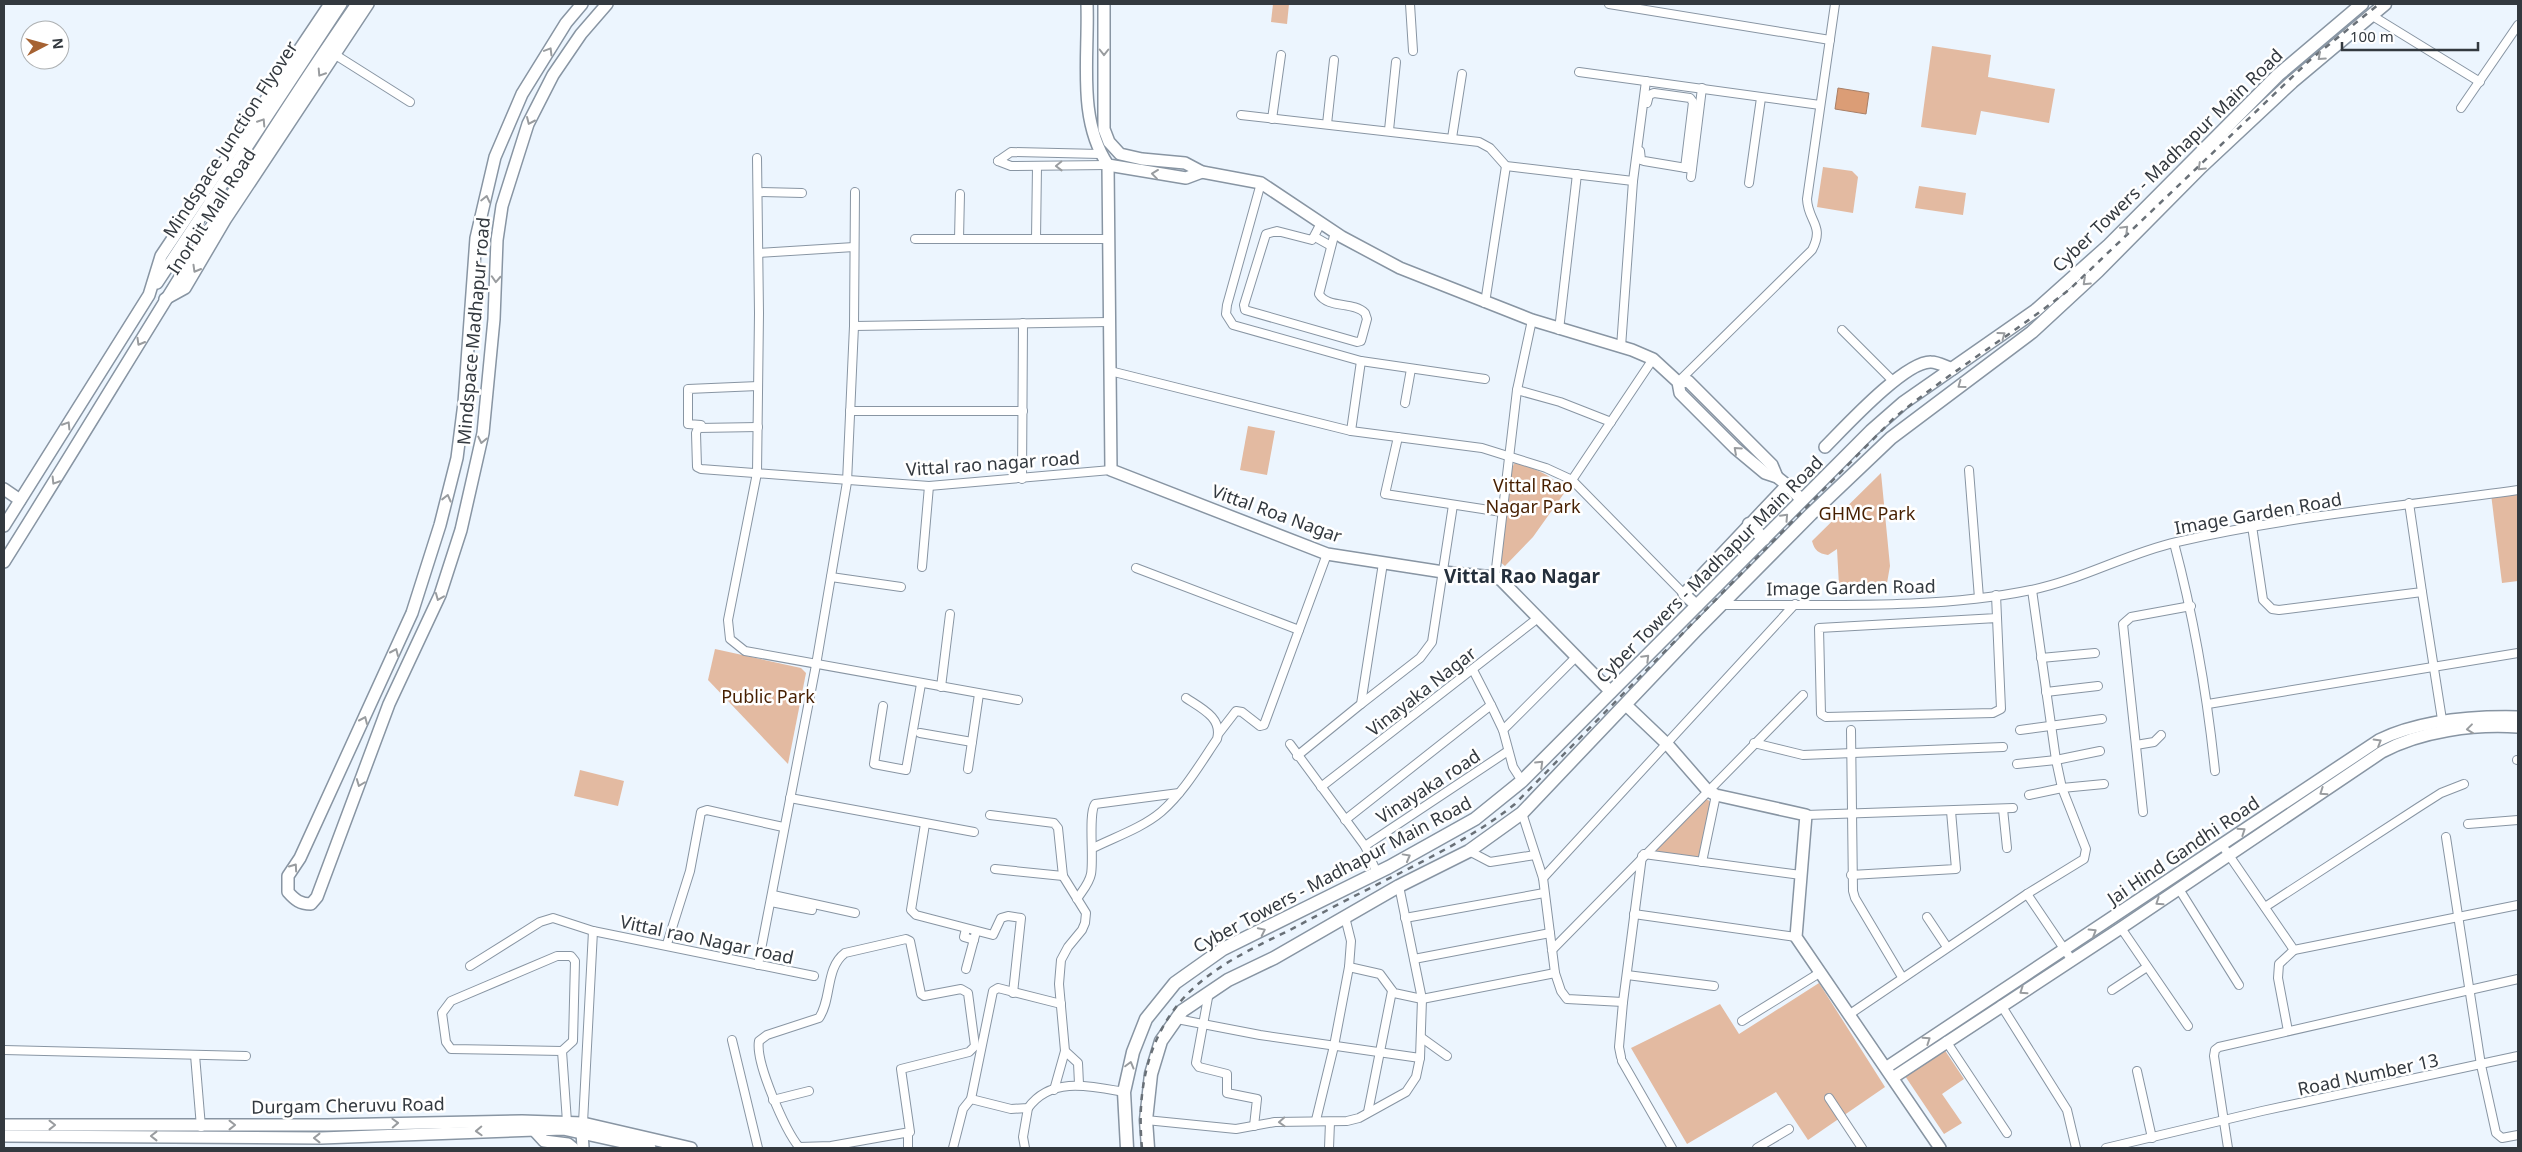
<svg xmlns="http://www.w3.org/2000/svg" width="2522" height="1152" viewBox="0 0 2522 1152" font-family="'Noto Sans',sans-serif">
<style>
.green{fill:#e3baa1}
.water{fill:#db9d76;stroke:#a97f66}
.lines{fill:none;stroke-linecap:round;stroke-linejoin:round}
.street-casing{stroke:#8895a3;stroke-width:10}
.secondary-casing{stroke:#8895a3;stroke-width:14}
.primary-casing{stroke:#8895a3;stroke-width:15}
.street{stroke:#fff;stroke-width:8}
.secondary{stroke:#fff;stroke-width:11}
.primary{stroke:#fff;stroke-width:12}
.rail{stroke:#697077;stroke-width:2.5;stroke-dasharray:6 6;stroke-linecap:butt}
.oneway{stroke:#999c9f}
.labels{text-anchor:middle;dominant-baseline:central;stroke-width:5;stroke-linejoin:round;paint-order:stroke}
.street-label{font-size:18px;fill:#33393f;stroke:#fff}
.park-label{font-size:18px;fill:#461f00;stroke:#fff}
.neighbourhood-label{font-size:19px;font-weight:bold;fill:#25303c;stroke:#fff}
</style>
<rect width="100%" height="100%" fill="#ecf5fe"/>
<g class="green">
<polygon points="1273,4 1289,4 1287,24 1271,22"/>
<polygon points="1932,46 1991,55 1988,77 2055,89 2049,123 1981,111 1976,135 1921,127"/>
<polygon points="1823,167 1852,171 1858,177 1853,213 1817,207"/>
<polygon points="1919,186 1966,193 1963,215 1915,208"/>
<polygon points="1248,426 1275,431 1267,475 1240,470"/>
<path d="M 1515,462 C 1534,469 1553,474 1565,492 L 1533,537 L 1505,566 L 1499,561 L 1511,470 Z"/>
<path d="M 1881,473 L 1890,566 L 1887,583 L 1882,587 L 1839,586 L 1837,549 L 1828,555 C 1818,553 1815,551 1812,541 Z"/>
<polygon points="2518,490 2518,581 2502,583 2491,494"/>
<polygon points="715,649 801,668 806,673 788,764 708,680"/>
<polygon points="580,770 624,781 618,806 574,796"/>
<polygon points="1705,798 1711,802 1699,857 1653,852"/>
<polygon points="1819,983 1885,1087 1808,1140 1776,1092 1687,1144 1631,1048 1720,1004 1739,1034"/>
<polygon points="1942,1046 1964,1079 1942,1094 1962,1123 1944,1134 1903,1073"/>
</g>
<polygon class="water" points="1838,88 1869,93 1866,114 1835,109"/>
<g class="lines">
<g class="street-casing">
<g id="street">
<polyline points="1410,4 1413,51"/>
<polyline points="1609,4 1830,40"/>
<polyline points="2371,15 2480,82"/>
<polyline points="334,54 410,102"/>
<polyline points="1579,72 1820,105"/>
<polyline points="1647,103 1649,95 1654,93 1690,98 1693,102 1685,168"/>
<polyline points="2461,108 2518,25"/>
<polyline points="1241,115 1479,142 1490,148 1506,166 1633,181"/>
<polyline points="1272,119 1281,55"/>
<polyline points="1327,124 1334,60"/>
<polyline points="1389,130 1396,62"/>
<polyline points="1452,138 1462,74"/>
<polyline points="1640,151 1641,160 1644,161 1692,169"/>
<polyline points="757,158 759,313 757,473 728,620 730,639 745,651 1018,700"/>
<polyline points="998,161 1011,166 1108,165"/>
<polyline points="998,161 1011,152 1100,154"/>
<polyline points="1691,177 1702,88"/>
<polyline points="1261,183 1227,305 1226,314 1233,325 1361,361 1485,379"/>
<polyline points="1749,183 1761,98"/>
<polyline points="758,192 802,193"/>
<path d="M 1321,223 L 1312,240 L 1277,231 L 1266,234 L 1244,305 L 1245,310 L 1357,342 L 1361,341 L 1367,319 L 1365,313 C 1353,301 1328,309 1319,294 L 1335,232"/>
<polyline points="1315,237 1331,246"/>
<polyline points="915,239 1110,239"/>
<polyline points="959,239 960,194"/>
<polyline points="1036,239 1037,166"/>
<polyline points="759,253 854,247"/>
<polyline points="1485,303 1506,166"/>
<polyline points="854,326 1109,322"/>
<polyline points="1559,330 1577,174"/>
<polyline points="1842,330 1894,382"/>
<polyline points="1621,347 1633,181 1646,81"/>
<polyline points="1110,371 1351,431 1482,448 1546,468 1572,480 1684,594"/>
<path d="M 1678,382 L 1812,250 C 1825,225 1808,222 1807,199 L 1835,4"/>
<polyline points="1517,390 1560,402 1611,422"/>
<polyline points="1405,403 1411,369"/>
<polyline points="850,411 1023,411"/>
<polyline points="701,425 688,424 688,389 758,386"/>
<polyline points="758,427 698,428 696,433 697,467 701,469 929,486 1111,470"/>
<polyline points="1351,431 1361,361"/>
<polyline points="1398,437 1385,494 1502,512"/>
<polyline points="1969,470 1979,598"/>
<polyline points="1022,479 1023,323"/>
<polyline points="1572,480 1653,359"/>
<polyline points="2252,526 2263,600 2272,609 2279,610 2422,592 2409,503"/>
<path d="M 2174,543 C 2194,618 2207,694 2215,771"/>
<polyline points="922,567 929,486"/>
<polyline points="1136,568 1299,630"/>
<polyline points="831,577 901,587"/>
<polyline points="1495,577 1517,390 1532,320"/>
<polyline points="2422,592 2443,726"/>
<polyline points="1996,595 2001,709 1993,713 1826,717 1821,714 1819,628 1997,618"/>
<path d="M 1723,605 C 1821,604 1935,610 2031,590 C 2081,580 2128,553 2177,542 C 2290,516 2404,506 2518,490"/>
<polyline points="2041,658 2095,653"/>
<polyline points="1473,670 1491,705"/>
<polyline points="941,687 950,614"/>
<polyline points="2046,692 2098,686"/>
<polyline points="1361,704 1420,658 1432,642 1453,505"/>
<polyline points="2208,704 2518,653"/>
<polyline points="883,706 874,764 906,770 921,684"/>
<polyline points="1503,730 1577,656"/>
<polyline points="1851,730 1853,891 1855,898 1902,977"/>
<polyline points="2020,730 2102,719"/>
<polyline points="920,733 972,742"/>
<polyline points="1219,733 1236,711 1242,712 1260,726 1264,725 1327,554"/>
<polyline points="1754,743 1803,755 2003,747"/>
<polyline points="1290,744 1365,846 1377,873"/>
<polyline points="2136,745 2154,742 2161,735"/>
<polyline points="1297,756 1361,704 1383,563"/>
<polyline points="2517,760 2518,760"/>
<polyline points="2017,764 2056,760 2100,751"/>
<polyline points="968,769 979,694"/>
<polyline points="1321,787 1538,618"/>
<polyline points="2029,795 2062,788 2104,784"/>
<polyline points="790,798 974,832"/>
<polyline points="2003,809 2007,848"/>
<polyline points="2143,812 2123,624 2131,617 2191,606"/>
<polyline points="1522,813 1543,878 1555,973 1561,991 1567,999 1623,1002"/>
<polyline points="990,815 1054,823 1058,828 1063,876 1086,913 1085,923 1082,930 1068,947 1061,960 1059,984 1065,1051 1078,1063 1079,1084"/>
<polyline points="1806,815 2013,808"/>
<polyline points="1345,820 1491,705 1503,730 1513,767 1522,781"/>
<polyline points="925,824 911,910 916,915 993,935 1001,918 1008,916 1021,918 1013,993"/>
<polyline points="2468,824 2518,820"/>
<polyline points="2446,837 2481,1065 2496,1133 2502,1138 2518,1135"/>
<polyline points="2222,845 2294,950 2518,905"/>
<polyline points="1365,846 1508,751"/>
<path d="M 1093,848 C 1115,837 1142,828 1161,812 C 1184,792 1200,764 1217,739 C 1223,718 1201,708 1186,698"/>
<polyline points="1469,851 1490,862 1535,855"/>
<polyline points="1644,854 1801,875"/>
<polyline points="1702,862 1716,795"/>
<polyline points="995,869 1063,876"/>
<polyline points="1851,875 1956,869 1951,811"/>
<polyline points="1543,878 1795,604"/>
<polyline points="2179,889 2239,985"/>
<polyline points="2027,894 2071,959"/>
<polyline points="773,895 855,913"/>
<path d="M 1077,899 C 1082,891 1089,884 1091,874 C 1094,858 1088,814 1095,804 L 1179,793"/>
<polyline points="771,902 812,910"/>
<polyline points="2265,907 2419,807 2441,793 2464,784"/>
<polyline points="1634,914 1796,937"/>
<polyline points="1927,917 1947,947"/>
<polyline points="1405,918 1544,893"/>
<polyline points="2121,928 2188,1026"/>
<polyline points="966,929 964,937 974,940"/>
<path d="M 906,939 L 910,941 L 921,994 L 924,996 L 961,989 L 968,993 L 975,1046 L 969,1052 L 901,1069 L 910,1132 L 831,1146 L 799,1147 C 785,1130 755,1062 759,1041 L 767,1035 L 819,1018 C 832,999 825,968 845,953 Z"/>
<polyline points="667,944 690,871 701,812 707,810 783,827"/>
<polyline points="1552,950 1803,695"/>
<polyline points="1414,959 1550,933"/>
<polyline points="758,965 816,665 847,482 854,326 855,192"/>
<polyline points="470,966 540,922 553,918 593,931 814,976"/>
<polyline points="1349,967 1380,974 1394,993 1422,999 1555,973"/>
<polyline points="966,969 976,932"/>
<polyline points="1627,975 1714,986"/>
<polyline points="2112,990 2147,967"/>
<polyline points="1209,992 1196,1063 1199,1067 1227,1074 1227,1093 1257,1099 1254,1126"/>
<polyline points="2001,1005 2067,1110 2076,1148"/>
<polyline points="1850,1014 2027,894 2084,859 2086,849 2062,788 2056,760 2032,590"/>
<polyline points="1177,1019 1260,1035 1420,1058"/>
<polyline points="1742,1021 1821,972"/>
<polyline points="2288,1031 2278,978 2279,964 2294,950"/>
<polyline points="1422,1038 1447,1056"/>
<polyline points="732,1040 758,1148"/>
<polyline points="1946,1041 2007,1133"/>
<polyline points="4,1050 246,1056"/>
<polyline points="562,1051 573,1041 575,961 571,956 557,956 451,1001 442,1013 446,1042 451,1049 562,1051 567,1122"/>
<polyline points="195,1055 201,1127"/>
<polyline points="1621,1057 1619,1047 1623,1002 1642,856"/>
<polyline points="1622,1061 1672,1148"/>
<polyline points="2137,1071 2152,1138"/>
<polyline points="1054,1090 1065,1051"/>
<polyline points="1829,1098 1862,1148"/>
<path d="M 971,1099 L 1011,1109 L 1028,1108 C 1051,1076 1091,1086 1124,1092"/>
<polyline points="773,1100 809,1091"/>
<polyline points="1368,1112 1392,991"/>
<polyline points="1146,1120 1236,1129 1275,1122 1347,1121 1359,1118 1406,1092 1416,1077 1420,1058 1422,999 1399,886"/>
<polyline points="1316,1120 1334,1046 1349,967 1351,941 1345,917"/>
<polyline points="583,1123 593,931"/>
<polyline points="908,1133 908,1148"/>
<polyline points="953,1148 963,1109 971,1099 993,991 998,988 1061,1004"/>
<polyline points="1025,1148 1023,1137 1028,1108"/>
<polyline points="1329,1148 1330,1122"/>
<polyline points="1757,1148 1789,1129"/>
<polyline points="2106,1148 2262,1111 2518,1056"/>
<polyline points="2228,1148 2214,1056 2215,1050 2219,1047 2518,979"/>
</g>
</g>
<g class="secondary-casing">
<g id="secondary">
<path d="M 582,4 L 566,23 L 522,94 L 495,157 L 476,238 L 464,403 L 457,458 L 440,525 L 412,613 L 300,858 L 288,876 L 288,892 C 295,900 300,904 311,904 L 317,897 L 389,704 L 440,595 L 461,530 L 483,433 L 494,319 L 497,240 L 502,206 L 528,124 L 553,75 L 581,34 L 607,4"/>
<path d="M 1087,4 C 1089,57 1077,119 1108,165 L 1186,178 L 1202,172"/>
<polyline points="1104,4 1104,129 1109,142 1120,154 1142,159 1185,163 1202,172 1261,183 1342,237 1400,268 1532,320 1632,350 1653,359 1678,382 1680,393 1735,448 1765,473 1777,477 1787,485 1801,499"/>
<polyline points="1108,165 1111,470 1327,554 1443,572 1495,577 1501,580 1611,692"/>
<polyline points="157,283 341,4"/>
<polyline points="165,299 185,288 225,220 368,4"/>
<polyline points="1678,382 1688,381 1772,465 1777,477"/>
<path d="M 1825,447 C 1844,428 1905,361 1931,362 C 1938,362 1946,367 1953,369"/>
<polyline points="4,489 20,500"/>
<polyline points="4,526 149,295 161,256 330,4"/>
<path d="M 4,562 C 121,376 232,185 357,4"/>
<polyline points="1697,606 1684,594 1787,485"/>
<polyline points="1626,705 1668,745 1708,791 1716,795 1806,815 1796,937 1940,1148"/>
<path d="M 1887,1067 L 2379,740 C 2421,720 2472,716 2518,717"/>
<path d="M 1894,1077 L 2121,928 L 2382,752 C 2421,731 2474,724 2518,727"/>
<polyline points="4,1125 327,1125 522,1121 583,1123 691,1148"/>
<polyline points="533,1129 544,1141 568,1144 573,1148"/>
<polyline points="582,1132 583,1148"/>
<polyline points="4,1136 321,1138 563,1129 650,1148"/>
</g>
</g>
<g class="primary-casing">
<g id="primary">
<polyline points="1749,524 1764,539"/>
<polyline points="1127,1148 1124,1092 1133,1052 1146,1019 1175,983 1223,949 1389,867 1475,819 1522,781 1871,431 1903,403 2035,311 2109,245 2278,75 2362,4"/>
<polyline points="1148,1148 1146,1120 1151,1074 1161,1041 1182,1011 1228,980 1274,958 1399,886 1469,851 1522,813 1695,631 1811,514 1891,438 2032,332 2098,271 2201,167 2292,82 2385,4"/>
</g>
</g>
<use href="#street" class="street"/>
<use href="#secondary" class="secondary"/>
<use href="#primary" class="primary"/>
<path class="rail" d="M 1142,1148 C 1137,1096 1145,1044 1180,1002 C 1209,968 1251,949 1290,930 C 1327,910 1364,891 1402,872 C 1441,852 1480,832 1515,804 L 1894,418 C 1950,372 2013,334 2070,289 L 2310,60 L 2379,4"/>
</g>
<defs><path id="oneway-chevron" d="M-2-3.5L2.5 0L-2 3.5" fill="none" stroke-width="1.6" stroke-linecap="round" stroke-linejoin="round" transform="scale(1.25)"/></defs>
<g class="oneway">
<use href="#oneway-chevron" transform="translate(549 51) rotate(-59)"/>
<use href="#oneway-chevron" transform="translate(1104 52) rotate(90)"/>
<use href="#oneway-chevron" transform="translate(2321 57) rotate(138)"/>
<use href="#oneway-chevron" transform="translate(321 73) rotate(123)"/>
<use href="#oneway-chevron" transform="translate(530 121) rotate(114)"/>
<use href="#oneway-chevron" transform="translate(262 122) rotate(-57)"/>
<use href="#oneway-chevron" transform="translate(1059 166) rotate(179)"/>
<use href="#oneway-chevron" transform="translate(2201 167) rotate(136)"/>
<use href="#oneway-chevron" transform="translate(1155 174) rotate(-173)"/>
<use href="#oneway-chevron" transform="translate(486 199) rotate(-77)"/>
<use href="#oneway-chevron" transform="translate(2125 229) rotate(-46)"/>
<use href="#oneway-chevron" transform="translate(196 269) rotate(120)"/>
<use href="#oneway-chevron" transform="translate(496 279) rotate(93)"/>
<use href="#oneway-chevron" transform="translate(2086 282) rotate(137)"/>
<use href="#oneway-chevron" transform="translate(2002 335) rotate(-36)"/>
<use href="#oneway-chevron" transform="translate(140 342) rotate(120)"/>
<use href="#oneway-chevron" transform="translate(1961 385) rotate(144)"/>
<use href="#oneway-chevron" transform="translate(67 425) rotate(-58)"/>
<use href="#oneway-chevron" transform="translate(482 440) rotate(102)"/>
<use href="#oneway-chevron" transform="translate(1737 450) rotate(-138)"/>
<use href="#oneway-chevron" transform="translate(55 481) rotate(122)"/>
<use href="#oneway-chevron" transform="translate(447 498) rotate(-76)"/>
<use href="#oneway-chevron" transform="translate(1785 517) rotate(-47)"/>
<use href="#oneway-chevron" transform="translate(439 597) rotate(112)"/>
<use href="#oneway-chevron" transform="translate(395 652) rotate(-66)"/>
<use href="#oneway-chevron" transform="translate(1646 658) rotate(-45)"/>
<use href="#oneway-chevron" transform="translate(364 720) rotate(-66)"/>
<use href="#oneway-chevron" transform="translate(2470 729) rotate(173)"/>
<use href="#oneway-chevron" transform="translate(2378 742) rotate(-31)"/>
<use href="#oneway-chevron" transform="translate(1540 764) rotate(-44)"/>
<use href="#oneway-chevron" transform="translate(360 783) rotate(111)"/>
<use href="#oneway-chevron" transform="translate(2323 792) rotate(146)"/>
<use href="#oneway-chevron" transform="translate(2242 831) rotate(-34)"/>
<use href="#oneway-chevron" transform="translate(1407 857) rotate(-29)"/>
<use href="#oneway-chevron" transform="translate(294 867) rotate(-55)"/>
<use href="#oneway-chevron" transform="translate(2159 902) rotate(146)"/>
<use href="#oneway-chevron" transform="translate(1262 931) rotate(-26)"/>
<use href="#oneway-chevron" transform="translate(2093 932) rotate(-32)"/>
<use href="#oneway-chevron" transform="translate(2023 991) rotate(146)"/>
<use href="#oneway-chevron" transform="translate(1927 1040) rotate(-34)"/>
<use href="#oneway-chevron" transform="translate(1130 1065) rotate(-75)"/>
<use href="#oneway-chevron" transform="translate(1282 1122) rotate(177)"/>
<use href="#oneway-chevron" transform="translate(395 1123) rotate(-2)"/>
<use href="#oneway-chevron" transform="translate(52 1125)"/>
<use href="#oneway-chevron" transform="translate(232 1125)"/>
<use href="#oneway-chevron" transform="translate(479 1131) rotate(178)"/>
<use href="#oneway-chevron" transform="translate(154 1136) rotate(-180)"/>
<use href="#oneway-chevron" transform="translate(317 1138) rotate(180)"/>
</g>
<g class="labels">
<g class="street-label">
<text transform="translate(230 139) rotate(-57)">Mindspace Junction Flyover</text>
<text transform="translate(2167 160) rotate(-44)">Cyber Towers - Madhapur Main Road</text>
<text transform="translate(211 211) rotate(-57)">Inorbit Mall Road</text>
<text transform="translate(473 331) rotate(-85)">Mindspace Madhapur road</text>
<text transform="translate(993 463) rotate(-4)">Vittal rao nagar road</text>
<text transform="translate(1277 513) rotate(20)">Vittal Roa Nagar</text>
<text transform="translate(2258 513) rotate(-10)">Image Garden Road</text>
<text transform="translate(1709 569) rotate(-45)">Cyber Towers - Madhapur Main Road</text>
<text transform="translate(1851 587) rotate(-1)">Image Garden Road</text>
<text transform="translate(1421 691) rotate(-38)">Vinayaka Nagar</text>
<text transform="translate(1428 786) rotate(-33)">Vinayaka road</text>
<text transform="translate(2183 850) rotate(-34)">Jai Hind Gandhi Road</text>
<text transform="translate(1332 874) rotate(-28)">Cyber Towers - Madhapur Main Road</text>
<text transform="translate(707 939) rotate(12)">Vittal rao Nagar road</text>
<text transform="translate(2368 1074) rotate(-12)">Road Number 13</text>
<text transform="translate(348 1105) rotate(-1)">Durgam Cheruvu Road</text>
</g>
<g class="park-label">
<text x="1533" y="485">Vittal Rao<tspan x="1533" dy="21">Nagar Park</tspan></text>
<text x="1867" y="513">GHMC Park</text>
<text x="768" y="696">Public Park</text>
</g>
<g class="neighbourhood-label">
<text x="1522" y="576">Vittal Rao Nagar</text>
</g>
</g>
<rect width="2522" height="1152" fill="none" stroke="#33393f" stroke-width="10"/>
<g transform="translate(45 45) rotate(84)"><circle r="24" fill="#ffffff" stroke="#adb0b2"/>
<path d="M0-4L9 19L0 12L-9 19Z" fill="#a66232"/>
<text y="-8" font-size="14" font-weight="bold" text-anchor="middle" fill="#33393f">N</text>
</g>
<path d="M2342 42v8h136v-8" fill="none" stroke="#33393f" stroke-width="2.5"/>
<text x="2350" y="42" font-size="15" fill="#33393f" stroke="#ffffff" stroke-width="4" paint-order="stroke">100 m</text>
</svg>
